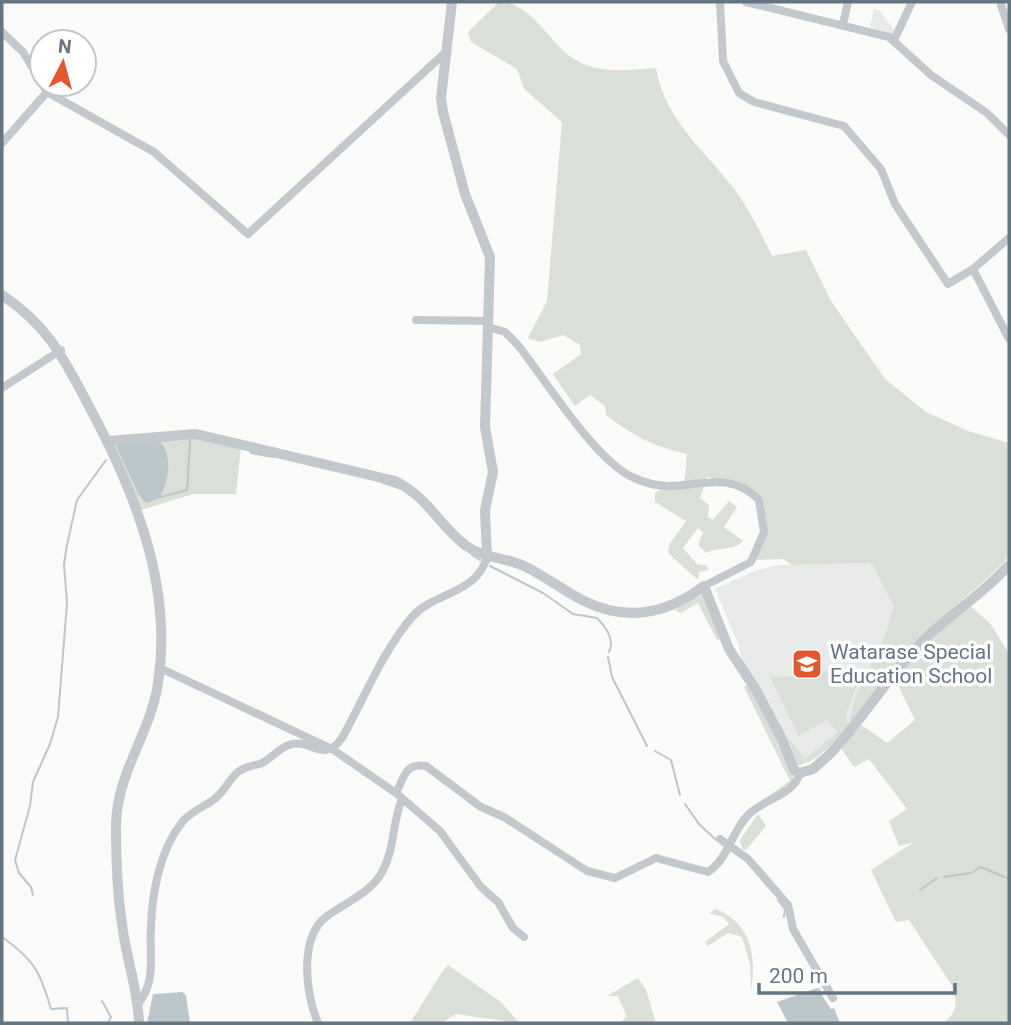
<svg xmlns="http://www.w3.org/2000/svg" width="1011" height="1025" viewBox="0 0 1011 1025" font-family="Roboto,sans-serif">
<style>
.built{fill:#e8e9e9}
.green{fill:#dadfd7}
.water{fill:#bbc7cb}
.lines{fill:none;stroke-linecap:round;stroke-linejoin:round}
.stream{stroke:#bbc7cb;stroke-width:2}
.minor{stroke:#c3c8cc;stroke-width:8}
.tertiary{stroke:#c3c8cc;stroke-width:10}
.labels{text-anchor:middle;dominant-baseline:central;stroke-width:7;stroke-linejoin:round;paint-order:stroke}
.poi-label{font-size:21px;fill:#657683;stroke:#fff;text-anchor:start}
</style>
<rect width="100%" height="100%" fill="#fafaf8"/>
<g class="built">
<polygon points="874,9 879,10 895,31 893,35 870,27"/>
<polygon points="868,563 873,565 890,594 894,606 891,621 848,727 817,758 808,763 788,742 742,662 739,646 715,589 757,570 780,565"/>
</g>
<g class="green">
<path d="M 499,2 C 531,2 547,40 571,57 C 596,75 627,70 656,68 C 664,118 702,148 731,185 C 748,206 760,232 772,256 L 806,250 L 831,301 L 885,379 L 926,412 L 968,431 L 1009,443 L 1009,557 C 981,587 947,610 918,640 C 883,676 846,751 797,766 L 789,739 L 805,759 L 838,732 L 826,720 L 799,736 L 770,677 L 817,676 L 820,672 L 862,670 L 846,715 L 848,725 L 856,695 L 884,638 L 894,606 L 873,565 L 868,563 L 792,565 L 783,559 L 758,560 L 755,556 L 767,529 L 762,500 L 738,484 L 707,477 L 700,498 L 709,505 L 708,517 L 713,520 L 729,501 L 737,507 L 724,527 L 743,541 C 732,552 718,546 706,553 L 698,545 L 703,532 L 698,528 L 683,548 L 697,564 L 707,566 L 708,570 L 699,572 L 698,580 L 668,553 L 669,545 L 686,521 L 655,502 L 655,493 L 661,489 L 684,488 L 687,454 C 652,446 634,436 606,415 L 605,406 L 590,395 L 575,406 L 553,374 L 581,354 L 580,345 L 563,335 L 540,342 L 528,338 L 547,301 L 562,122 L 524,89 L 517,69 L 471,42 L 468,32 Z"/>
<polygon points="187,437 241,447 236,494 193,494 141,510 114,444"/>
<polygon points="703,594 721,639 717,640 698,603 681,613 674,610"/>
<path d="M 969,605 L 990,623 L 1009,654 L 1009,1023 L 944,1023 C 958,1012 958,999 951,984 L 909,920 L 896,922 L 871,870 L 914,842 L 899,846 L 889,821 L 907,809 L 869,759 L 854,767 L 841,748 L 860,724 L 887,743 L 915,720 L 895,679 L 920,649 Z"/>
<path d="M 749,684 C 761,706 797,760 793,783 L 754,806 L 790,781 L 744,687 Z"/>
<polygon points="758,814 766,826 746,850 742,849 740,840"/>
<path d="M 716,909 C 751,923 757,957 751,991 L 750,964 L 742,937 L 728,933 L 708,946 L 705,942 L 729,924 L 723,917 L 709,913 Z"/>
<path d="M 448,965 L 501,1002 L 519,1023 L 456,1014 L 441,1023 L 410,1023 C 416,1014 444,967 448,965 Z"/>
<polygon points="638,978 646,990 656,1023 619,1023 627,1017 618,996 607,996"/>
</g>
<g class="water">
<path d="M 161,442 C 173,460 168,479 160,498 L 146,503 L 139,495 L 116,446 L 133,442 Z"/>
<polygon points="817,988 831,1009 834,1008 840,1023 788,1023 777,1002"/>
<polygon points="182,992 186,995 190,1023 147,1023 153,994"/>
</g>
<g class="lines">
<g class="stream">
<polyline points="251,453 273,457"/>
<polyline points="381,482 399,488"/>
<polyline points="161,497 187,490 190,441"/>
<polyline points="472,555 480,560"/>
<path d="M 490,566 L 543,593 L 573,614 L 597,618 C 606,627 615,640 609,652"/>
<polyline points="608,657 612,677 647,746"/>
<polyline points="655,751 671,760 680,795"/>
<polyline points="685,804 699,824 716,840"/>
<polyline points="944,877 971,873 981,867 1009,879"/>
<polyline points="920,890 937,878"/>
<polyline points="33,895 31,887 19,873 15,860 30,806 33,782 50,744 58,717 67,603 64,564 67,545 77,500 106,460"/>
<polyline points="778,900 785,909 784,917"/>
<path d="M 2,937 C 34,960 40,971 51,1009 L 67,1008 L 68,1023"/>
<polyline points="819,989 823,1000"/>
<polyline points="102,1001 111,1017 108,1023"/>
</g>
<g class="minor">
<polyline points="720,2 723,61 739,93 754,102 844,126 881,169 895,204 948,284 973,269 1009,238"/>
<polyline points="746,2 889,37 931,75 987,113 1009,135"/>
<polyline points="1000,2 1009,29"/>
<polyline points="843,24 848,2"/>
<polyline points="2,32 23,52 47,92 154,152 248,234 447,51"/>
<polyline points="894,40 912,2"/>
<polyline points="2,143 47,92"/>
<polyline points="973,269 1009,339"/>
<polyline points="416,320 488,321"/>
<path d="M 488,327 L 505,332 L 517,344 C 546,380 593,458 632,477 C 643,482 655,486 668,486 C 700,486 731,471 759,500 L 764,532 L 751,562 L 704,586"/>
<polyline points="2,388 61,350"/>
<polyline points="160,668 332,749 396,793 440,831 481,887 498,902 513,928 524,937"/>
<path d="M 396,793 C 404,778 405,762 426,766 L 481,807 L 504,817 L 587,871 L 615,878 L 656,858 L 708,872 C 729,858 732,830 749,814 C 764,799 794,795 800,773"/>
<polyline points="720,839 748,859 788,905 793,929 833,998"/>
<path d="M 138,1004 C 157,981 149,954 151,927 C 152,892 160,849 183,821 C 192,811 202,808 213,800 C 224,793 228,780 238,772 C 245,766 254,766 262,763 C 272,758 279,748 289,745 C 311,737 323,765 342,738 C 364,699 383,650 413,616 C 435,592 477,594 487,557"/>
<path d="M 318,1023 C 306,994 298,938 327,916 C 345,903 372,892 382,872 C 395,849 392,822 402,799"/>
</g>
<g class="tertiary">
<polyline points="452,2 441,98 443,112 465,194 490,257 485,427 493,472 485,510 487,557"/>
<path d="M 2,295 C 50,327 65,361 91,410 C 135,493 173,586 158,683 C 151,732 117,773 116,824 C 116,857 117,892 122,924 C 126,958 138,989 139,1023"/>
<path d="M 107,441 L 196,434 L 395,481 C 429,498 438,524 465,545 C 486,560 503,556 524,566 C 545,576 564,591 584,601 C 627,622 667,614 704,586 L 729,649 L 756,690 L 783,741 L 794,770 L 800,773 L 813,769 L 830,754 C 862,719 887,679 920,644 C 947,615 983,595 1009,565"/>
</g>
</g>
<defs>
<g id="school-square" transform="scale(1.575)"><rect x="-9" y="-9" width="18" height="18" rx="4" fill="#e4572e" stroke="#fff"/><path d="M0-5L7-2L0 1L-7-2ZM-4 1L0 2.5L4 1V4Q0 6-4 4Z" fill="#fff"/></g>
</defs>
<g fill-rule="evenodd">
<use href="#school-square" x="807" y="664"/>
</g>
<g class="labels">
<g class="poi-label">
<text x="830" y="652">Watarase Special<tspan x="830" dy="24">Education School</tspan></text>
</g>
</g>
<rect width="1011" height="1025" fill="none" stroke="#657683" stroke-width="7"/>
<g transform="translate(63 63) rotate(6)"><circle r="33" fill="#ffffff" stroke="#c1c8cd" stroke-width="2"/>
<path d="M0-5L12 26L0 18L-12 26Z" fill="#e4572e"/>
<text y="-10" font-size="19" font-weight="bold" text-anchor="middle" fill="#657683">N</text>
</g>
<path d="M759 983v10h196v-10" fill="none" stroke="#657683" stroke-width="3.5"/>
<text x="769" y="983" font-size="21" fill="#657683" stroke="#ffffff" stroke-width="5" paint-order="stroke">200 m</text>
</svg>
